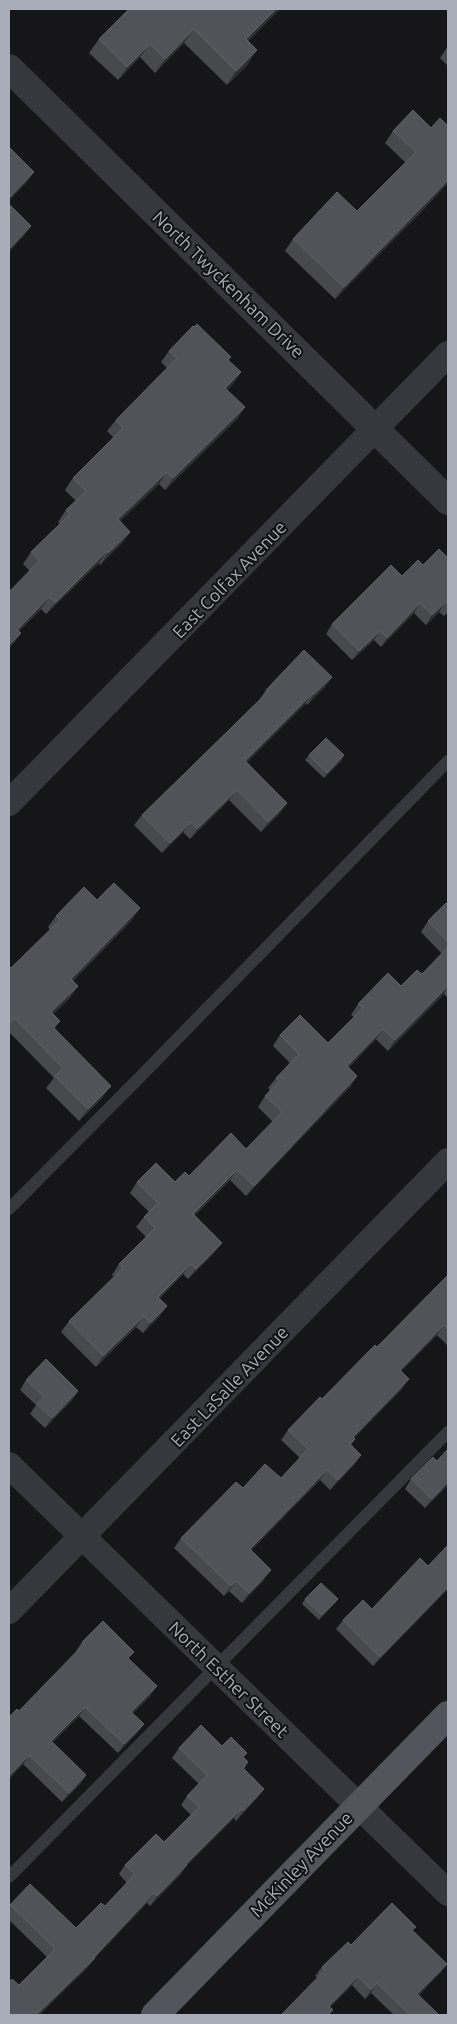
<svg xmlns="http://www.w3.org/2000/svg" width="457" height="2024" viewBox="0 0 457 2024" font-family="Ubuntu,sans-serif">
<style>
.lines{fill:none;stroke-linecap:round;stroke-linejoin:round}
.service{stroke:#37383d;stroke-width:12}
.minor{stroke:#37383d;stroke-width:26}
.tertiary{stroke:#37383d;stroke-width:28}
.primary{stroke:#53555c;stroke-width:28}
.wall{fill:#47494d}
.shaded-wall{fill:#2f3033}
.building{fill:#525359;stroke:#5f6168}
.labels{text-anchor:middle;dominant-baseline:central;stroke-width:4;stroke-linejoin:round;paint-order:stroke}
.street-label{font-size:18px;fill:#a8adb8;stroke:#111113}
</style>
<rect width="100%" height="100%" fill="#161618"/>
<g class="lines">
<g class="service">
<polyline points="9,1209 141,1076 448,761"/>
<polyline points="9,1877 448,1432"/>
</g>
<g class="minor">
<polyline points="9,803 448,354"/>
<polyline points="9,1465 448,1893"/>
<polyline points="9,1611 448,1161"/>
</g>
<polyline class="tertiary" points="9,68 448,501"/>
<polyline class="primary" points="155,2015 448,1715"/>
</g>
<g class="wall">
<polygon points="129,9 280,9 248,41 248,64 227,85 184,43 155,73 140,57 118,80 89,53 99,39"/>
<polygon points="448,46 448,66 440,58"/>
<polygon points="448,126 448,183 421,212 335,299 285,251 293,239 357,211 406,163 385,143 393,131"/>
<polygon points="169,351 228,360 241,372 233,384 227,390 245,407 237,419 165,490 159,484 120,521 130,532 122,543 100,565 99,563 46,614 41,609 19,631 21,633 13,644 30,571 23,564 31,552 60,524 58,522 66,510 76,501 65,490 73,478 114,438 107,431 116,420 167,368 161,362"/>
<polygon points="448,558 448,612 444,616 439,612 426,625 414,613 381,647 374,640 352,660 326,634 332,624 402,576 423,565"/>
<polygon points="332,677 325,687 307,705 306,703 247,762 287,803 280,813 261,832 229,800 190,839 183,832 162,853 134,825 142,815 259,700 266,690"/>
<polygon points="309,755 344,755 341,761 324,778 305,760"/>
<polygon points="97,900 132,920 73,981 78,986 70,998 53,1014 60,1021 54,1029 103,1097 79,1121 46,1088 54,1078 9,1032 9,966 11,968 50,930 48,927 56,916"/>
<polygon points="448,905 448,998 444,994 388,1051 376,1039 349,1067 357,1076 350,1087 246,1196 230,1180 195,1215 214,1253 188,1279 183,1274 160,1298 160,1316 143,1333 136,1327 96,1367 61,1332 69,1321 114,1277 112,1275 119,1264 146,1237 136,1227 144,1217 149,1212 130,1193 137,1182 175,1182 246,1149 273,1122 258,1107 265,1096 270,1090 268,1088 276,1078 290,1063 273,1046 280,1035 328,1043 354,1017 351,1015 358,1004 401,986 422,974 442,954 421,932 428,921"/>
<polygon points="448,1275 448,1346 437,1335 401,1371 402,1389 354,1438 355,1439 351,1445 361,1455 354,1465 330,1490 320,1480 251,1550 264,1580 242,1603 229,1591 224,1596 174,1548 181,1538 243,1488 281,1478 300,1458 281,1440 288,1430 377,1347"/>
<polygon points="26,1380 78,1391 72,1400 45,1428 30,1414 36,1405 20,1390"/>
<polygon points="448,1449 448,1485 425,1508 405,1489 411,1479 437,1461"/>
<polygon points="428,1566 448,1589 373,1666 336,1629 343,1620 372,1609"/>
<polygon points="305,1599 338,1599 334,1604 319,1620 302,1604"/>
<polygon points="82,1642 129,1659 151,1695 133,1713 144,1724 137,1733 118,1753 79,1716 53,1742 86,1775 80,1784 62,1802 23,1764 9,1779 9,1717 19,1711 77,1652 76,1651"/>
<polygon points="222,1746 244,1758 248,1762 244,1769 264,1789 257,1798 236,1821 234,1818 186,1866 180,1875 150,1906 147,1903 94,1959 88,1967 39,2015 9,2015 19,1985 47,1957 9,1920 9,1906 30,1884 76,1928 105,1906 127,1883 119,1874 125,1865 164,1842 191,1815 181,1805 187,1796 199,1784 172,1758 179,1748"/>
<polygon points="413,1931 447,1964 440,1973 419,1995 439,2015 394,2015 371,1993 365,1999 352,1985 330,2007 318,1978 315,1976 322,1967 351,1945"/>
</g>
<g class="shaded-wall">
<polygon points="276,9 280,9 237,53 246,39"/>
<polygon points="194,29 184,43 155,73 165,59"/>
<polygon points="150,44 140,57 118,80 127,67"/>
<polygon points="257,50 248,64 227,85 236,71"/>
<polygon points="34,172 26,183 9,201 9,198"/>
<polygon points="448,180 448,183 421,212 335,299 344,287"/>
<polygon points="31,226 23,237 9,252 9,249"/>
<polygon points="241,372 233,384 217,399 225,388"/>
<polygon points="245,407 237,419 165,490 173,478"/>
<polygon points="167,472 159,484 110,531 118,519"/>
<polygon points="130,532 122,543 100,565 108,553"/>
<polygon points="107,551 99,563 46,614 55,603"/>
<polygon points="49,597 41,609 9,641 17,630"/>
<polygon points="446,602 439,612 426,625 432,615"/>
<polygon points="420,603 414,613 381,647 387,638"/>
<polygon points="380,631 374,640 352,660 359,651"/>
<polygon points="21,633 13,644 9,648 9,645"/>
<polygon points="332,677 325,687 307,705 314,694"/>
<polygon points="313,693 306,703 238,771 245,761"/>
<polygon points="344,755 341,761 324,778 327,773"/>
<polygon points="237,790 229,800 190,839 197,829"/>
<polygon points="287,803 280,813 261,832 268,822"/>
<polygon points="191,822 183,832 162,853 170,843"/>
<polygon points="140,908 132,920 63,991 71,979"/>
<polygon points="78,986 70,998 43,1024 51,1012"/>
<polygon points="448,986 444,994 388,1051 395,1040"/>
<polygon points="383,1029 376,1039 340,1077 347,1066"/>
<polygon points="357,1076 350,1087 246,1196 254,1186"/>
<polygon points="111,1086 103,1097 79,1121 88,1109"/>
<polygon points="237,1170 230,1180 186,1224 193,1214"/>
<polygon points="222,1243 214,1253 188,1279 196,1269"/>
<polygon points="191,1264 183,1274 151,1307 158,1297"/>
<polygon points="167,1306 160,1316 143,1333 150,1323"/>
<polygon points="144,1316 136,1327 96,1367 103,1356"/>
<polygon points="444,1325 437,1335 393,1380 400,1370"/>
<polygon points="409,1379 402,1389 345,1447 353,1437"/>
<polygon points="78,1391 72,1400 45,1428 52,1418"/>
<polygon points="361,1455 354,1465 330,1490 338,1480"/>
<polygon points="327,1470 320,1480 243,1559 250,1549"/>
<polygon points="448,1482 448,1485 425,1508 432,1499"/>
<polygon points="271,1570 264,1580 242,1603 249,1593"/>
<polygon points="236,1581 229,1591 224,1596 231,1586"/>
<polygon points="448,1587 448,1589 373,1666 380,1657"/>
<polygon points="338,1599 334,1604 319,1620 322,1615"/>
<polygon points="157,1686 151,1695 125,1721 131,1712"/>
<polygon points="85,1707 79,1716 45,1750 51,1741"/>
<polygon points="144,1724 137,1733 118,1753 124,1744"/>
<polygon points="29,1755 23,1764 9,1779 9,1776"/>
<polygon points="86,1775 80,1784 62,1802 69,1793"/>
<polygon points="264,1789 257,1798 236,1821 243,1811"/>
<polygon points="241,1809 234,1818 186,1866 180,1875 150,1906 157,1896 186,1864"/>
<polygon points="154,1893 147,1903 94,1959 88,1967 39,2015 36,2015 94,1957"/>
<polygon points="447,1964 440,1973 411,2004 417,1994"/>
<polygon points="358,1976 352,1985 322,2015 329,2006"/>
<polygon points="377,1983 371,1993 365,1999 371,1990"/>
</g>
<g class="building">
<polygon points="129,9 276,9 246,39 257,50 236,71 194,29 165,59 150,44 127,67 99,39"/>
<polygon points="413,110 431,128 440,118 448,126 448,180 344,287 293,239 337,192 357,211 416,152 393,131"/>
<polygon points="9,147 34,172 9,198"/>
<polygon points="9,204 31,226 9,249"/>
<polygon points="197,324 231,357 228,360 241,372 225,388 245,407 173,478 167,472 118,519 130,532 108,553 107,551 55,603 49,597 17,630 21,633 9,645 9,592 39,561 31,552 70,514 66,510 86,491 73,478 123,428 116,420 177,358 169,351 193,326 194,327"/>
<polygon points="439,549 448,558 448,604 446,602 432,615 420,603 387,638 380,631 359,651 332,624 391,565 402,576 418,560 423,565"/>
<polygon points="304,650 332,677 314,694 313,693 245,761 287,803 268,822 237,790 197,829 191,822 170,843 142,815 268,692 266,690"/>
<polygon points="326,738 344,755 327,773 309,755"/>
<polygon points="114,883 140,908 71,979 78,986 51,1012 60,1021 53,1027 111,1086 88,1109 55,1076 63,1068 14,1018 9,1023 9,966 11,968 60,920 56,916 84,887 97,900"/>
<polygon points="446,903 448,905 448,942 428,921"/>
<polygon points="448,947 448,986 395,1040 383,1029 347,1066 357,1076 254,1186 237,1170 193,1214 222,1243 196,1269 191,1264 158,1297 167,1306 150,1323 144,1316 103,1356 69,1321 123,1268 119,1264 155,1228 144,1217 158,1203 137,1182 156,1163 175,1182 185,1172 189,1176 231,1133 246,1149 282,1112 265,1096 279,1081 276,1078 299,1054 280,1035 300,1015 328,1043 363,1008 358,1004 388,973 401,986 417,970 422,974"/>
<polygon points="448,1275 448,1329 444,1325 400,1370 409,1379 353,1437 355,1439 350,1444 361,1455 338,1480 327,1470 250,1549 271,1570 249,1593 236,1581 231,1586 181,1538 236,1482 243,1488 265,1464 281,1478 308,1449 288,1430 320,1397 322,1399 375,1345 377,1347"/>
<polygon points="46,1359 78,1391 52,1418 37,1404 44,1397 26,1380"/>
<polygon points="448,1449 448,1482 432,1499 411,1479 433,1457 437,1461"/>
<polygon points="448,1545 448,1587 380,1657 343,1620 363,1600 372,1609 420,1558 428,1566"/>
<polygon points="321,1583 338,1599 322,1615 305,1599"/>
<polygon points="103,1621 134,1652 128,1658 157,1686 131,1712 144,1724 124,1744 85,1707 51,1741 86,1775 69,1793 29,1755 9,1776 9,1717 17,1709 19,1711 84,1644 82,1642"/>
<polygon points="201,1725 222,1746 231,1737 247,1753 243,1757 248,1762 243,1768 264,1789 243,1811 241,1809 186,1864 187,1865 157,1896 154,1893 94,1957 95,1958 36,2015 9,2015 9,1982 12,1979 19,1985 55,1949 10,1905 30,1884 76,1928 101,1903 105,1906 135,1874 125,1865 156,1834 164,1842 199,1807 187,1796 207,1775 179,1748"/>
<polygon points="392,1903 416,1927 412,1930 447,1964 417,1994 439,2015 410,2015 377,1983 371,1990 358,1976 329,2006 333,2010 328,2015 281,2015 325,1970 322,1967 348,1942 351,1945"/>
</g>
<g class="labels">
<g class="street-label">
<text transform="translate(229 284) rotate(44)">North Twyckenham Drive</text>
<text transform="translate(229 579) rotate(-46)">East Colfax Avenue</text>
<text transform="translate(229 1386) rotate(-46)">East LaSalle Avenue</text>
<text transform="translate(229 1679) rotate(44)">North Esther Street</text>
<text transform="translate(301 1864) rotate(-46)">McKinley Avenue</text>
</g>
</g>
<rect width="457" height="2024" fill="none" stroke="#a8adb8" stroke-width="20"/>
</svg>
